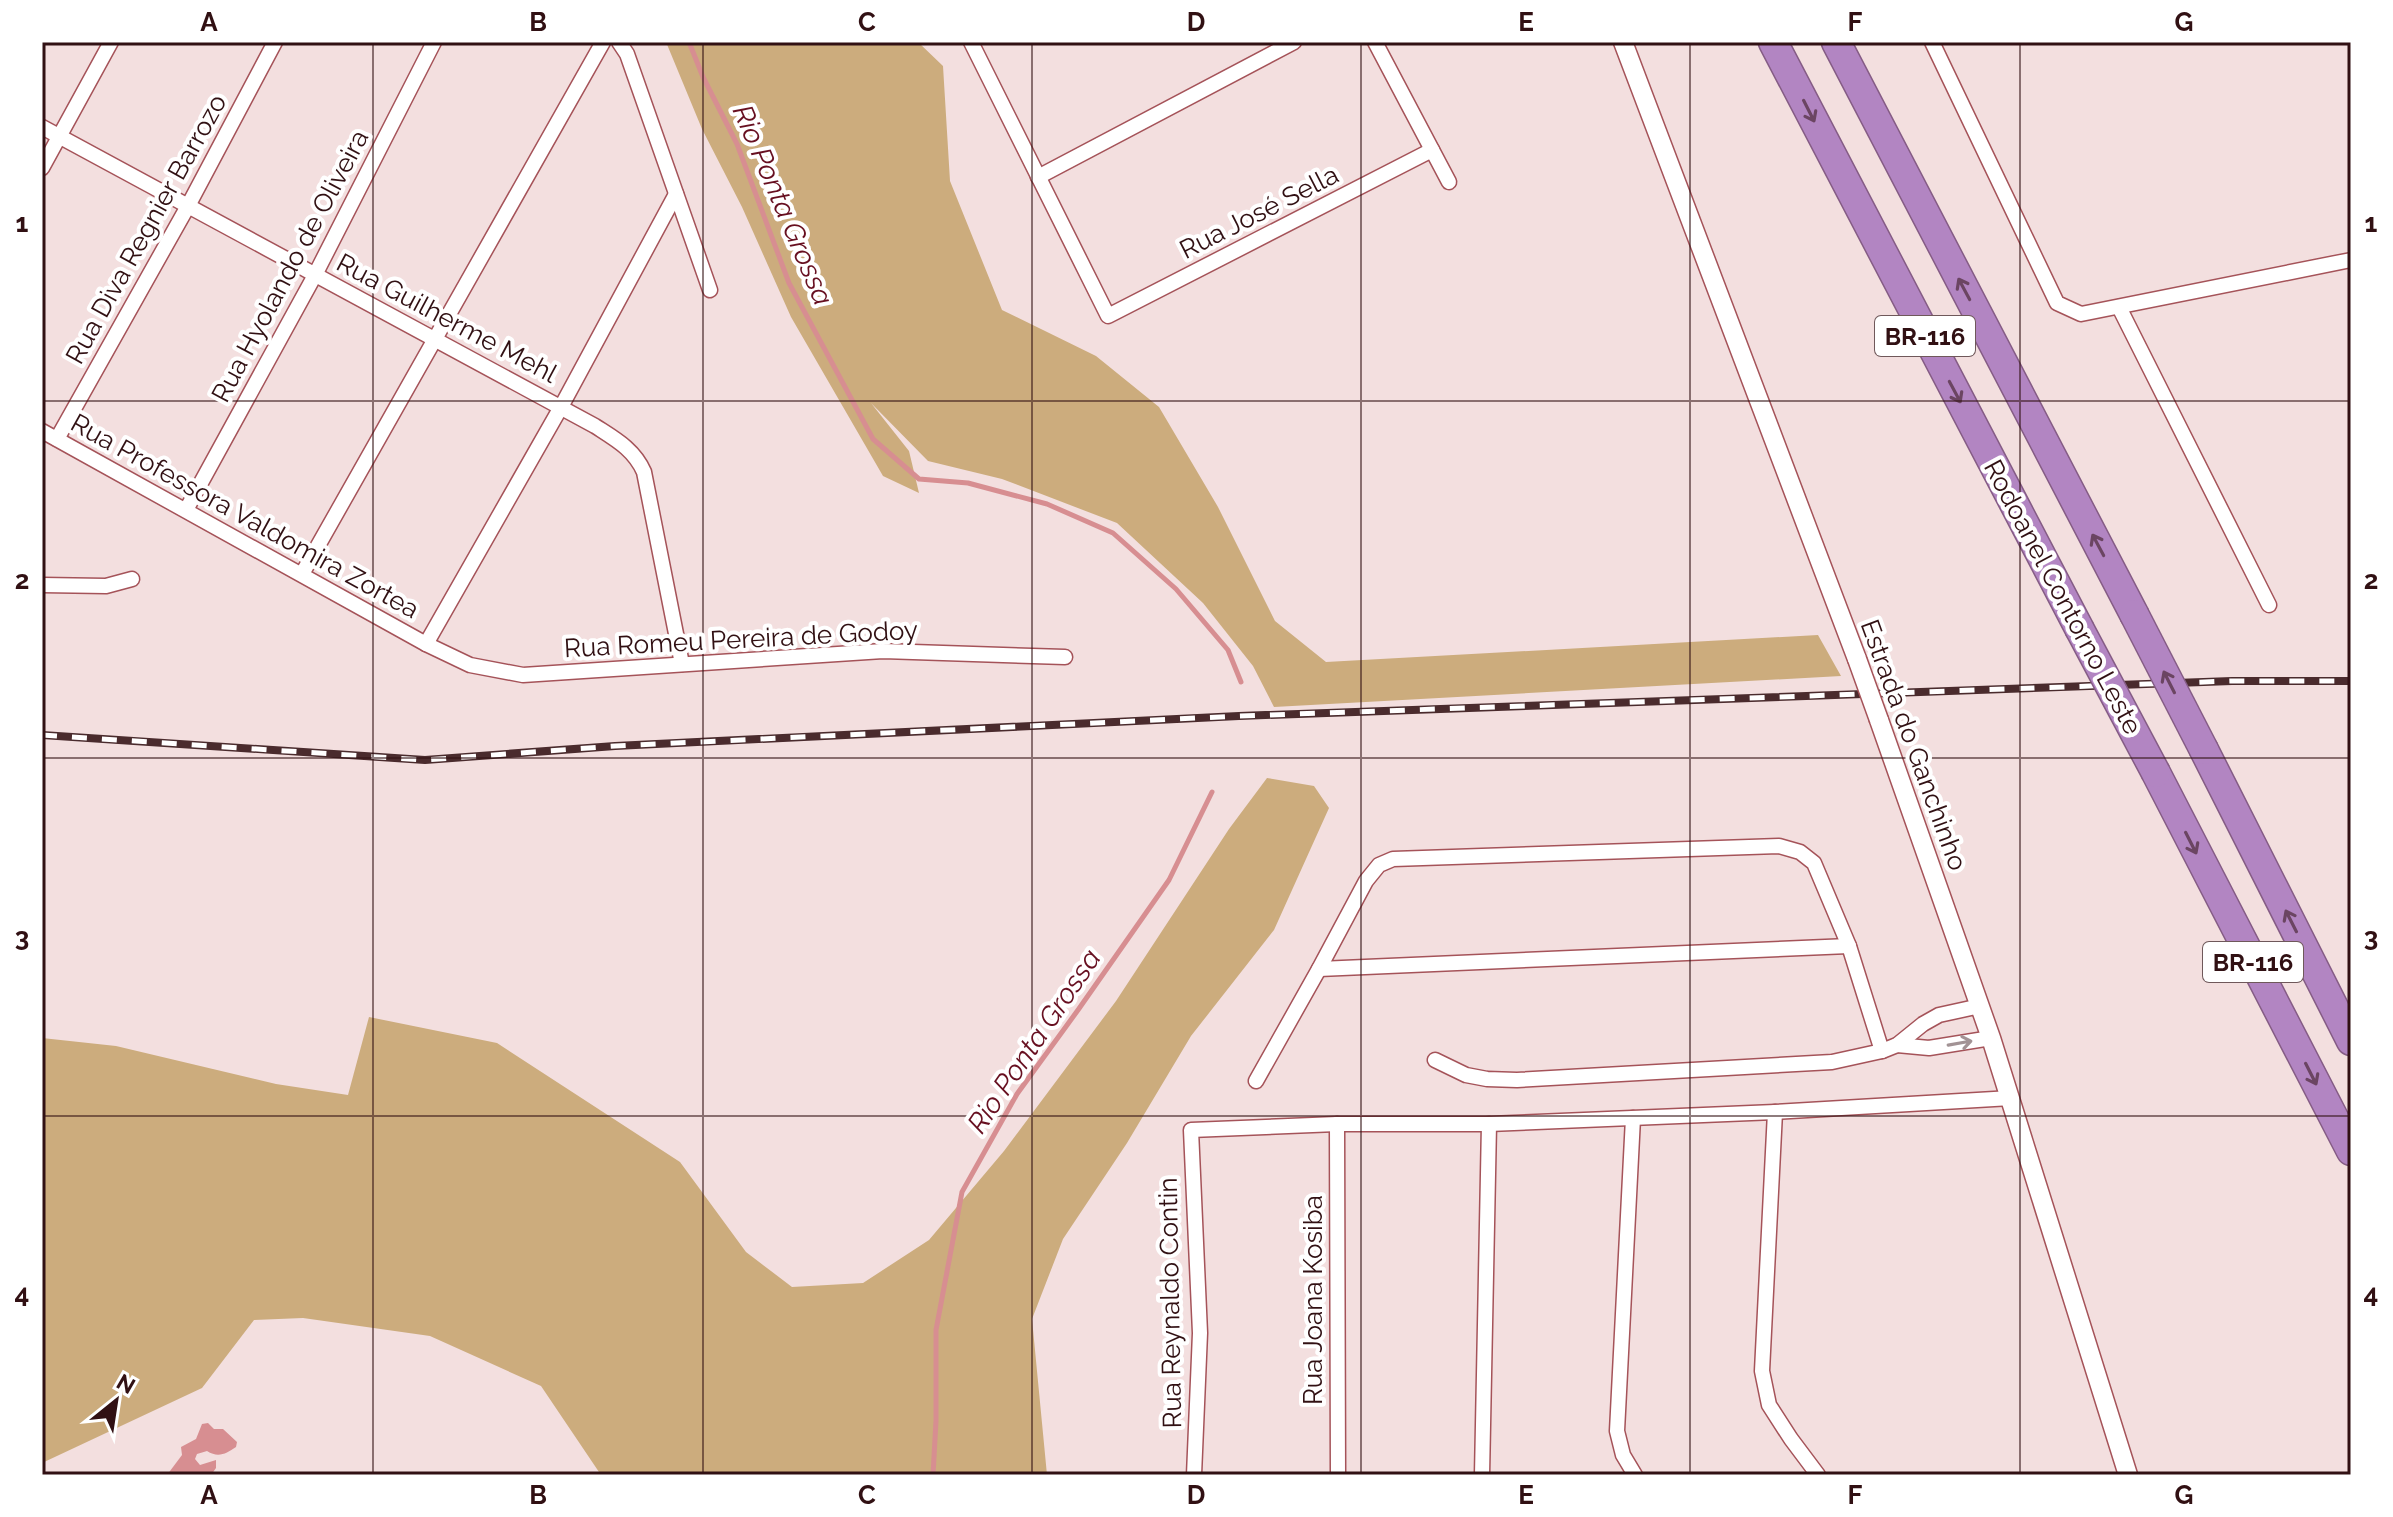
<svg xmlns="http://www.w3.org/2000/svg" width="2393" height="1517" viewBox="0 0 2393 1517" font-family="Raleway,sans-serif">
<style>
.green{fill:#ccac7d}
.water{fill:#d78e91}
.lines{fill:none;stroke-linecap:round;stroke-linejoin:round}
.stream{stroke:#d78e91;stroke-width:5}
.minor-casing{stroke:#a55359;stroke-width:17}
.tertiary-casing{stroke:#a55359;stroke-width:21}
.motorway-casing{stroke:#855c85;stroke-width:31}
.minor{stroke:#fff;stroke-width:14}
.tertiary{stroke:#fff;stroke-width:18}
.motorway{stroke:#b285c2;stroke-width:28}
.rail-casing{stroke:#4a2b2d;stroke-width:8}
.rail{stroke:#fff;stroke-width:5;stroke-dasharray:15;stroke-linecap:butt}
.tertiary-bridge-casing{stroke:#a55359;stroke-width:21;stroke-linecap:butt}
.motorway-bridge-casing{stroke:#855c85;stroke-width:31;stroke-linecap:butt}
.tertiary-bridge{stroke:#fff;stroke-width:18}
.motorway-bridge{stroke:#b285c2;stroke-width:28}
.oneway{stroke:#6b4562}
.oneway2{stroke:#a29395}
.grid{fill:none;stroke:#311013;stroke-width:2;stroke-opacity:0.55}
.labels{text-anchor:middle;dominant-baseline:central;stroke-width:8;stroke-linejoin:round;paint-order:stroke}
.shield{fill:#fff;stroke:#6f585a;stroke-width:2}
.shield-label{font-size:24px;font-weight:bold;fill:#311013}
.street-label{font-size:26px;fill:#311013;stroke:#fff}
.water-label{font-size:28px;font-style:italic;fill:#670f20;stroke:#fff}
.neatline{fill:none;stroke:#311013;stroke-width:3}
.grid-label{font-size:26px;text-anchor:middle;font-weight:bold;fill:#311013}
</style>
<rect width="100%" height="100%" fill="#f3dfdf"/>
<g class="green">
<polygon points="666,42 918,42 943,66 950,181 1002,310 1096,356 1159,407 1218,507 1275,621 1326,662 1818,635 1841,676 1274,707 1253,666 1203,603 1117,523 1002,479 928,461 871,403 909,451 919,493 883,476 791,317 742,207 702,129"/>
<polygon points="1267,778 1314,786 1329,808 1274,930 1191,1036 1127,1143 1063,1239 1032,1319 1047,1475 601,1475 541,1386 430,1336 303,1318 254,1320 202,1388 42,1463 42,1038 116,1046 276,1084 348,1095 369,1017 497,1043 680,1162 746,1252 792,1287 863,1283 929,1240 1004,1151 1116,1001 1229,829"/>
</g>
<path class="water" d="M 208,1423 L 214,1429 L 223,1429 L 237,1442 L 236,1447 C 226,1454 218,1458 207,1451 L 197,1454 L 195,1459 L 200,1465 L 216,1460 L 216,1468 L 211,1475 L 167,1475 L 182,1455 L 181,1447 L 196,1439 L 202,1424 Z"/>
<g class="lines">
<g class="stream">
<polyline points="689,42 703,77 737,144 789,283 873,439 919,479 968,483 1047,504 1113,533 1176,589 1228,650 1241,682"/>
<polyline points="933,1475 936,1421 936,1330 962,1192 1017,1094 1078,1010 1169,880 1212,792"/>
</g>
<g class="minor-casing">
<g id="minor">
<polyline points="619,42 627,54 710,290"/>
<polyline points="971,42 1108,316 1432,150"/>
<polyline points="1375,42 1449,182"/>
<polyline points="1932,42 2057,303 2081,314 2351,260"/>
<path d="M 42,127 L 595,426 C 615,439 634,449 644,472 L 682,664"/>
<polyline points="42,168 111,42"/>
<polyline points="1038,177 1294,42"/>
<polyline points="2119,307 2269,605"/>
<polyline points="42,431 426,644 470,665 523,675 883,651 1065,657"/>
<polyline points="57,439 188,206 275,42"/>
<polyline points="186,510 315,275 434,42"/>
<polyline points="302,574 603,42"/>
<polyline points="42,585 106,586 132,579"/>
<polyline points="426,644 561,407 676,194"/>
<polyline points="1319,969 1849,946"/>
<polyline points="1897,1045 1929,1048 1991,1038"/>
<polyline points="1435,1060 1466,1075 1487,1079 1517,1080 1832,1062 1882,1051 1897,1045 1923,1024 1939,1015 1980,1006"/>
<polyline points="1256,1081 1319,969 1366,881 1379,865 1393,859 1779,846 1800,852 1814,863 1849,946 1882,1051"/>
<polyline points="1775,1112 1762,1371 1769,1405 1791,1439 1818,1475"/>
<polyline points="1633,1118 1617,1431 1623,1455 1635,1475"/>
<polyline points="1337,1124 1338,1475"/>
<polyline points="1194,1475 1200,1333 1191,1130 1337,1124 1489,1124 1775,1112 2011,1098"/>
<polyline points="1482,1475 1489,1124"/>
</g>
</g>
<g class="tertiary-casing">
<g id="tertiary">
<polyline points="1623,42 1857,659"/>
<polyline points="1879,720 1991,1038 2128,1475"/>
</g>
</g>
<g class="motorway-casing">
<g id="motorway">
<polyline points="1773,42 2079,628"/>
<polyline points="1836,42 2134,614"/>
<polyline points="2204,750 2351,1041"/>
<polyline points="2156,773 2351,1151"/>
</g>
</g>
<use href="#minor" class="minor"/>
<use href="#tertiary" class="tertiary"/>
<use href="#motorway" class="motorway"/>
<g class="rail-casing">
<polyline id="rail" points="42,735 425,760 615,746 1239,716 2232,681 2351,681"/>
</g>
<use href="#rail" class="rail"/>
<g class="tertiary-bridge-casing">
<polyline id="tertiary-bridge" points="1857,659 1879,720"/>
</g>
<g class="motorway-bridge-casing">
<g id="motorway-bridge">
<polyline points="2134,614 2204,750"/>
<polyline points="2079,628 2156,773"/>
</g>
</g>
<use href="#tertiary-bridge" class="tertiary-bridge"/>
<use href="#motorway-bridge" class="motorway-bridge"/>
</g>
<defs><path id="oneway-shaft" d="M-6 0H5M1.5-3L5.5 0L1.5 3" fill="none" stroke-width="1.6" stroke-linecap="round" stroke-linejoin="round" transform="scale(2)"/></defs>
<g class="oneway">
<use href="#oneway-shaft" transform="translate(1809 111) rotate(63)"/>
<use href="#oneway-shaft" transform="translate(1964 289) rotate(-118)"/>
<use href="#oneway-shaft" transform="translate(1955 392) rotate(62)"/>
<use href="#oneway-shaft" transform="translate(2098 545) rotate(-118)"/>
<use href="#oneway-shaft" transform="translate(2169 682) rotate(-117)"/>
<use href="#oneway-shaft" transform="translate(2191 843) rotate(63)"/>
<use href="#oneway-shaft" transform="translate(2291 921) rotate(-117)"/>
<use href="#oneway-shaft" transform="translate(2311 1074) rotate(63)"/>
</g>
<use class="oneway2" href="#oneway-shaft" transform="translate(1960 1043) rotate(-10)"/>
<path class="grid" d="M 373,42 L 373,1475M 703,42 L 703,1475M 1032,42 L 1032,1475M 1361,42 L 1361,1475M 1690,42 L 1690,1475M 2020,42 L 2020,1475M 42,401 L 2351,401M 42,758 L 2351,758M 42,1116 L 2351,1116"/>
<g class="labels">
<g class="shield">
<rect x="1875" y="316" width="100" height="40" rx="6"/>
<rect x="2203" y="942" width="100" height="40" rx="6"/>
</g>
<g class="shield-label">
<text x="1925" y="336">BR-116</text>
<text x="2253" y="962">BR-116</text>
</g>
<g class="street-label">
<text transform="translate(1259 212) rotate(-27)">Rua José Sella</text>
<text transform="translate(146 229) rotate(-61)">Rua Diva Regnier Barrozo</text>
<text transform="translate(290 266) rotate(-62)">Rua Hyolando de Oliveira</text>
<text transform="translate(447 318) rotate(28)">Rua Guilherme Mehl</text>
<text transform="translate(245 516) rotate(29)">Rua Professora Valdomira Zortea</text>
<text transform="translate(2063 597) rotate(62)">Rodoanel Contorno Leste</text>
<text transform="translate(741 639) rotate(-3)">Rua Romeu Pereira de Godoy</text>
<text transform="translate(1914 745) rotate(70)">Estrada do Ganchinho</text>
<text transform="translate(1313 1300) rotate(-90)">Rua Joana Kosiba</text>
<text transform="translate(1170 1303) rotate(-91)">Rua Reynaldo Contin</text>
</g>
<g class="water-label">
<text transform="translate(783 205) rotate(67)">Rio Ponta Grossa</text>
<text transform="translate(1034 1041) rotate(-56)">Rio Ponta Grossa</text>
</g>
</g>
<rect width="2393" height="1517" fill="none" stroke="#ffffff" stroke-width="88"/>
<g transform="translate(116 1401) rotate(30)" stroke="#ffffff" stroke-width="6" paint-order="stroke">
<path d="M0-6L14 30L0 20L-14 30Z" fill="#311013"/>
<text y="-12" font-size="22" font-weight="bold" text-anchor="middle" fill="#311013">N</text>
</g>
<rect x="44" y="44" width="2305" height="1429" class="neatline"/>
<g class="grid-label">
<text x="209" y="31">A</text>
<text x="538" y="31">B</text>
<text x="867" y="31">C</text>
<text x="1196" y="31">D</text>
<text x="1526" y="31">E</text>
<text x="1855" y="31">F</text>
<text x="2184" y="31">G</text>
<text x="22" y="232">1</text>
<text x="2371" y="232">1</text>
<text x="22" y="589">2</text>
<text x="2371" y="589">2</text>
<text x="22" y="946">3</text>
<text x="2371" y="946">3</text>
<text x="22" y="1303">4</text>
<text x="2371" y="1303">4</text>
<text x="209" y="1504">A</text>
<text x="538" y="1504">B</text>
<text x="867" y="1504">C</text>
<text x="1196" y="1504">D</text>
<text x="1526" y="1504">E</text>
<text x="1855" y="1504">F</text>
<text x="2184" y="1504">G</text>
</g>
</svg>
